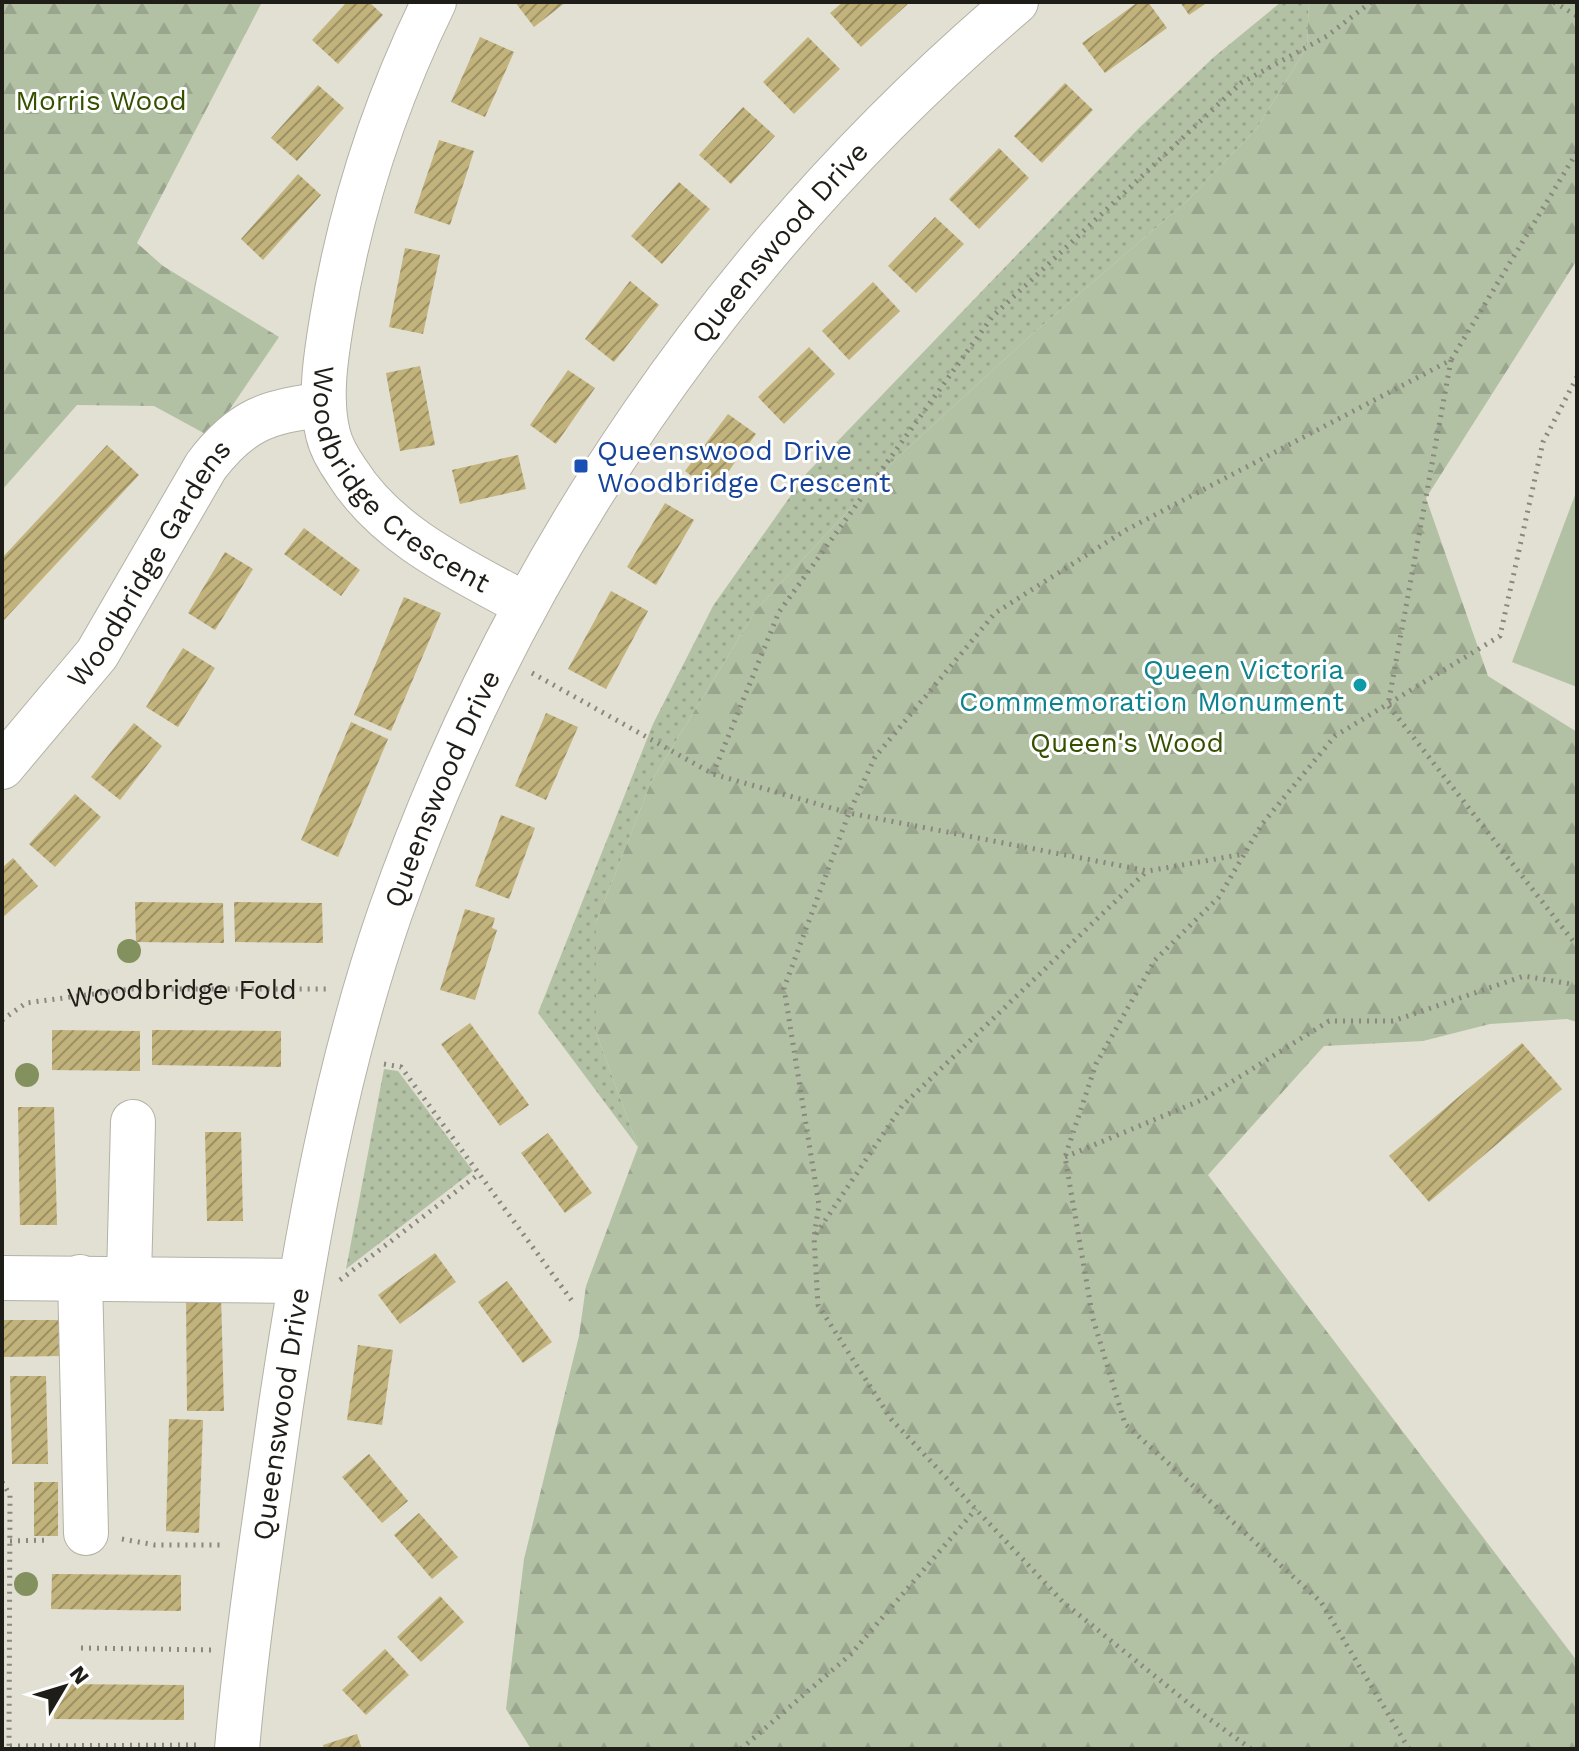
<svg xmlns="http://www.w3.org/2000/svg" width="1579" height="1751" viewBox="0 0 1579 1751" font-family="'Work Sans',sans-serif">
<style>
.grass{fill:url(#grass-dots)}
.forest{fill:url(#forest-firs)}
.pitch{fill:#b2c1a3}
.building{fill:url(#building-hatch)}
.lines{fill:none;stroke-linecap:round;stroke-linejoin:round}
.minor-casing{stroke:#b4b1a5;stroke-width:46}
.path{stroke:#89877e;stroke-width:5;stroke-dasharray:2 6;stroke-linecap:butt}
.minor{stroke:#fff;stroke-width:44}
.tree{fill:#83915f}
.transit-dot{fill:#1a4fb4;stroke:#fff;stroke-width:3}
.culture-dot{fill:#0f9aa8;stroke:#fff;stroke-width:3}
.labels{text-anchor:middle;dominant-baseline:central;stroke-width:6;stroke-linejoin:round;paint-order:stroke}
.park-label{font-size:28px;fill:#355100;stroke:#fff}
.street-label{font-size:28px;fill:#1e1d18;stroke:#fff}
.transit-label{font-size:28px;fill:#164399;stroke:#fff;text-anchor:start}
.culture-label{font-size:28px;fill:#0d838f;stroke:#fff;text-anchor:end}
</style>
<defs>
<pattern id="grass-dots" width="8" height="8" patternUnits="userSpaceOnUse" patternTransform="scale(2)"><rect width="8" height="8" fill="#b2c1a3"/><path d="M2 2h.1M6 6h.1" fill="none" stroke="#99a58c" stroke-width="1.8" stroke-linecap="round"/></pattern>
<pattern id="forest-firs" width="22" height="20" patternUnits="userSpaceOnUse" patternTransform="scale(2)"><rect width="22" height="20" fill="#b2c1a3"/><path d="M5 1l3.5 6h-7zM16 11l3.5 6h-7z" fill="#99a58c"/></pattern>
<pattern id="building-hatch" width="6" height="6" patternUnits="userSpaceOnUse" patternTransform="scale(2)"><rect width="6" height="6" fill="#c1b37b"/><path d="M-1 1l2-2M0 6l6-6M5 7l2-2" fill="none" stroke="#9c9164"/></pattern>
</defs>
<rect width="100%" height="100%" fill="#e2dfd3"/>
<g class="grass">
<polygon points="1281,2 1309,2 1307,47 1257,128 1187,201 1029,337 896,459 756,610 651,782 596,923 596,1032 638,1147 538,1013 653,724 713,606 806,474 1138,129 1214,57"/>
<polygon points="384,1069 398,1071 473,1171 346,1269"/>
</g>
<g class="forest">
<polygon points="2,2 262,2 137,243 163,266 279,337 211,437 154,406 77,405 2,490"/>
<polygon points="1309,2 1577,2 1577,260 1426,498 1488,676 1577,732 1577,1022 1567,1019 1490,1024 1423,1041 1324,1046 1208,1175 1577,1661 1577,1749 531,1749 506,1709 524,1559 579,1336 586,1286 638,1147 596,1032 596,923 651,782 756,610 896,459 1029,337 1187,201 1257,128 1307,47"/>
</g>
<polygon class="pitch" points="1577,490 1577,687 1512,662"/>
<g class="building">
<polygon points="347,2 369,2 383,15 338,64 312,40"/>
<polygon points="515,2 566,2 534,27"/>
<polygon points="843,2 910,2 861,47 830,13"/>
<polygon points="1138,2 1148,2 1167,28 1105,73 1082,43"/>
<polygon points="1180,2 1208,2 1189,15"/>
<polygon points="480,37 514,52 485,117 451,102"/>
<polygon points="808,37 840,69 794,114 763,82"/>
<polygon points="1065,83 1093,110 1042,163 1014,136"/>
<polygon points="318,85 344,108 297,161 271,138"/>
<polygon points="743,107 775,136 731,184 699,155"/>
<polygon points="439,140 474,151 450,225 414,213"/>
<polygon points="999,148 1029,178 979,229 949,199"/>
<polygon points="298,174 321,195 263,260 241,239"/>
<polygon points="679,182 710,209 662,264 631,236"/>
<polygon points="935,217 964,244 916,293 888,266"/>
<polygon points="405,248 440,255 423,334 389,327"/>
<polygon points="630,281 659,305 614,362 585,339"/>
<polygon points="873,282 900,311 849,360 822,331"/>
<polygon points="809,347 835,374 784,424 758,397"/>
<polygon points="420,366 435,445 400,451 386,373"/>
<polygon points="568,370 595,388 556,444 530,425"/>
<polygon points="728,414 756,434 713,492 685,471"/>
<polygon points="107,445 139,475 4,620 2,558"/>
<polygon points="518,455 526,489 460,504 452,470"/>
<polygon points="665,503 694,520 656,585 627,567"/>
<polygon points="304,528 360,570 341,596 284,554"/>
<polygon points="225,552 253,569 215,630 188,613"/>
<polygon points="611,591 648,611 606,689 568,669"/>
<polygon points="404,597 441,613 391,731 354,715"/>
<polygon points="183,648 215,668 178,727 146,707"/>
<polygon points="546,713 578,727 546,800 515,786"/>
<polygon points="351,722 388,739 338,857 301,840"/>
<polygon points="134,723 162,746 120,800 91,777"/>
<polygon points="75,794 101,817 55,867 29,844"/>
<polygon points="501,815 535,828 509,899 475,886"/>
<polygon points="13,858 38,886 2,918 2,868"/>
<polygon points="135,902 223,903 224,943 136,942"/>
<polygon points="234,902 322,903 323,943 235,942"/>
<polygon points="465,909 495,918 492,928 497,930 475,1000 440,990"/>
<polygon points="470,1023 529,1105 500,1126 441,1044"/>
<polygon points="52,1030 140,1031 140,1071 52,1070"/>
<polygon points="152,1030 281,1031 281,1067 152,1065"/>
<polygon points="1522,1043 1562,1089 1429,1202 1389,1156"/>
<polygon points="18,1107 54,1107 57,1225 20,1225"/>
<polygon points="205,1132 241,1132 243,1221 207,1221"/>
<polygon points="548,1133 592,1193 565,1213 521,1153"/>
<polygon points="435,1253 456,1282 400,1324 378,1295"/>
<polygon points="507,1281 552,1342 523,1363 478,1302"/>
<polygon points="186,1295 221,1295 224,1411 187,1411"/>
<polygon points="2,1320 61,1320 62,1356 2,1357"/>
<polygon points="358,1345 393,1350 382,1425 347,1420"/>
<polygon points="10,1376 46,1376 48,1464 12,1464"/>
<polygon points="169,1419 203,1420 199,1533 166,1531"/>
<polygon points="369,1454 408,1501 382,1523 342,1477"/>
<rect x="34" y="1482" width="24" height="54"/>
<polygon points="419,1513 458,1557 432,1579 394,1535"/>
<polygon points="52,1574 181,1575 181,1611 51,1609"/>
<polygon points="440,1596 464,1622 421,1662 397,1637"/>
<polygon points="385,1649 409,1675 366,1715 342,1690"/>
<polygon points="55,1684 184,1685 184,1720 54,1719"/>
<polygon points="357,1734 362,1749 324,1749 323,1745"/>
</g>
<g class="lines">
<g class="minor-casing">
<g id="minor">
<path id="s2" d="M 434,2 C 385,102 350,210 332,319 C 326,356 319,397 328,434 C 331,447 340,462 347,472 C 387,536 462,570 526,605"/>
<path id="s3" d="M 2,767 L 97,654 L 206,466 C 240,421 268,410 324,405"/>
<polyline points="80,1277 86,1533"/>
<polyline points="129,1277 133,1122"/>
<polyline points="2,1278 300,1281"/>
<path id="s4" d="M 237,1749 C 247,1634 265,1520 281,1405 C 306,1239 335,1072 390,913 C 514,559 731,244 1016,2"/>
</g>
</g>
<g class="path">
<polyline points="1554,2 1577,16"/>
<polyline points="1451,360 1388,705 1577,946"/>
<polyline points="532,673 713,774 849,813 1148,871 1244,854"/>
<polyline points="713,774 779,612 992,317 1241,83 1327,36 1371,2"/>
<path id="s1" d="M 2,1020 L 26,1003 L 131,989 L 330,989"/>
<polyline points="384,1064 401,1067 575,1305"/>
<polyline points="1065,1157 1204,1099 1329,1021 1393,1021 1524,976 1577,985"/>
<polyline points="816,1234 902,1106 1147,871"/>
<polyline points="340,1280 479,1174"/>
<polyline points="2,1482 10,1495 9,1746"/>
<polyline points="122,1539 155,1545 223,1545"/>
<polyline points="10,1541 49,1540"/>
<polyline points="81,1648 212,1650"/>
<polyline points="2,1746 201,1745"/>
<polyline points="741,1749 851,1654 976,1509"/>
<polyline points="1251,1749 1197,1710 1063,1602 891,1419 818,1305 814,1237 819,1205 784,988 849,813 875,757 995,613 1126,530 1451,360 1577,152"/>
<polyline points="1409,1749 1321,1602 1125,1424 1093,1319 1065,1157 1096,1064 1155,960 1219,897 1262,824 1335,736 1500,636 1543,442 1577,377"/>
</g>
<use href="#minor" class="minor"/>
</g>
<g class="tree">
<circle cx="129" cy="951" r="12"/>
<circle cx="27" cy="1075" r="12"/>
<circle cx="26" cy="1584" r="12"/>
</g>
<rect class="transit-dot" x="573" y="458" width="16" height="16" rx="4"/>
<circle class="culture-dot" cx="1360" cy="685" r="8"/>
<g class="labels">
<g class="park-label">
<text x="101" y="100">Morris Wood</text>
<text x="1127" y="742">Queen's Wood</text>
</g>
<g class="street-label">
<text stroke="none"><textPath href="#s4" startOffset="1632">Queenswood Drive</textPath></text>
<text stroke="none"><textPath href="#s2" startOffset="528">Woodbridge Crescent</textPath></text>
<text stroke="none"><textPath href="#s3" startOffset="252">Woodbridge Gardens</textPath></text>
<text stroke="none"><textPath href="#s4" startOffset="986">Queenswood Drive</textPath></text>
<text stroke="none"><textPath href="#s1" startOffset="186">Woodbridge Fold</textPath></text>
<text stroke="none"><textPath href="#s4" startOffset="338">Queenswood Drive</textPath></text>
</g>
<g class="transit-label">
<text x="597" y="450">Queenswood Drive<tspan x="597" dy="32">Woodbridge Crescent</tspan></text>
</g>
<g class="culture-label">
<text x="1344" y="669">Queen Victoria<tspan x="1344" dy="32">Commemoration Monument</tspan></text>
</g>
</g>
<rect width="1579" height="1751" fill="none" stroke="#1e1d18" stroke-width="8"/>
<g transform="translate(64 1687) rotate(52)" stroke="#ffffff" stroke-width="6" paint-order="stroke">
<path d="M0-6L14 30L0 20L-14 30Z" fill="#1e1d18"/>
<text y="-12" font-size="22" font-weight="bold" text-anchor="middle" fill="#1e1d18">N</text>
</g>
</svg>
